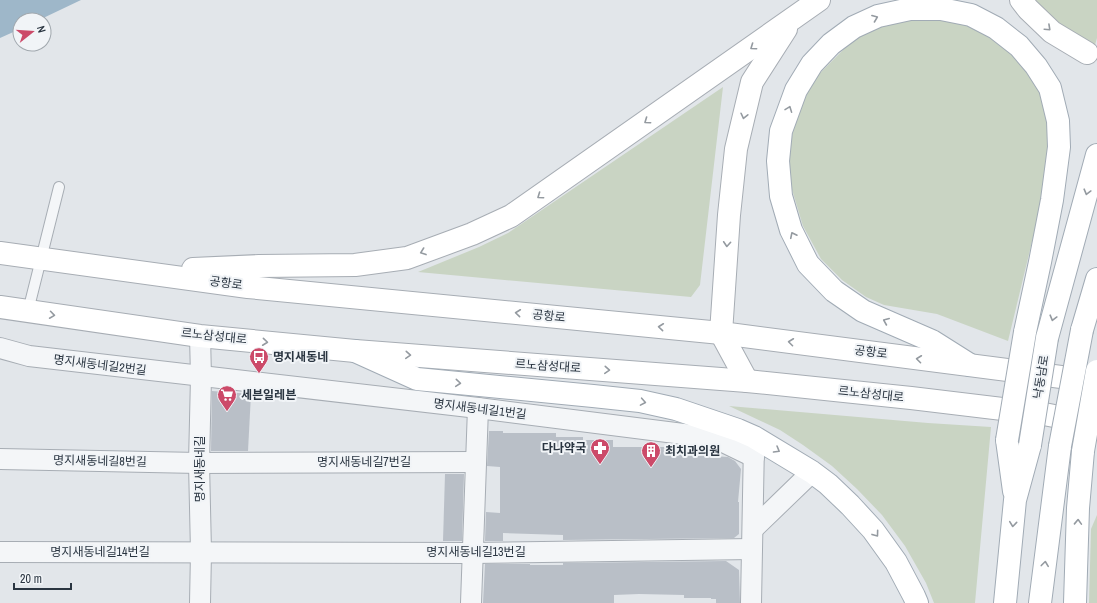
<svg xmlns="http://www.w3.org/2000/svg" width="1097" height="603" viewBox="0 0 1097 603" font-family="'Archivo Narrow','Noto Sans KR',sans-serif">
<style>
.green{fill:#c9d4c3}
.water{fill:#9eb7c9}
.building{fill:#b9bfc7}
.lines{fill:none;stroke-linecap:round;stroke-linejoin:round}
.lane-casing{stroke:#a7adb4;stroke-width:12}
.street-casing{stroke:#a7adb4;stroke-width:22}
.secondary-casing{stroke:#a7adb4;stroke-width:24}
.primary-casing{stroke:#a1abb5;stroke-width:24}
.lane{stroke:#f4f6f8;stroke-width:10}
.street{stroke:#f4f6f8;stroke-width:20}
.secondary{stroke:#fff;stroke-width:22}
.primary{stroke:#fff;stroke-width:22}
.primary-bridge-casing{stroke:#a1abb5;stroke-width:24;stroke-linecap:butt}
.primary-bridge{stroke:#fff;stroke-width:22}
.oneway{stroke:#949aa0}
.labels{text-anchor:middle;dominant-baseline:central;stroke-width:4;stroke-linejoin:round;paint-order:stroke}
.street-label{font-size:12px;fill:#2a3541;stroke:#f1f4f7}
.poi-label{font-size:12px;font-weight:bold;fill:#2a3541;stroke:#f1f4f7;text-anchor:start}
</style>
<rect width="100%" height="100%" fill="#e2e6ea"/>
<g class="green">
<polygon points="1032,0 1097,0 1097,38 1095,45 1049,18"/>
<polygon points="937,17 976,28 1008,48 1034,78 1043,101 1048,125 1050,149 1045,188 1008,341 937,314 884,305 866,297 842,280 821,259 803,226 790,183 790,151 793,130 808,90 819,74 849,44 867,31 891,21"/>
<polygon points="723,87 700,285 691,297 418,272 479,247 508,233"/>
<polygon points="729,406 928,423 991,427 975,603 934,603 926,583 905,546 882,515 857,489 832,466 803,445 780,430"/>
<polygon points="1097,515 1097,603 1089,603 1091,529"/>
</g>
<polygon class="water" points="0,0 81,0 39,20 20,20 20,29 0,38"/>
<g class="building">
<polygon points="212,391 251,394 248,451 211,451"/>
<polygon points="489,431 503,431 503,433 556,433 556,437 583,437 583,440 613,440 613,447 671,447 671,453 728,457 735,461 741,469 738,502 739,502 739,534 734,538 563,540 563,535 503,533 503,541 485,541 486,512 500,513 500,467 487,466"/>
<polygon points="445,474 464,474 462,541 443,541"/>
<polygon points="726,561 739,570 740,603 716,603 716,599 711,599 711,598 684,598 684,595 639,594 614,595 614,603 483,603 485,564 530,564 530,565 563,565 563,563"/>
</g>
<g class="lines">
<g class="lane-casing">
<polyline id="lane" points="28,311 59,187"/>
</g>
<g class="street-casing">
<g id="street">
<polyline points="0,348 29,356 478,408 715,438 754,457"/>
<polyline points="0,459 199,463 476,462"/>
<polyline points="753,529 812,472"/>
<polyline points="0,552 472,553 752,549"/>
<polyline points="200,603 201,552 199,463 201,377 200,336"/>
<polyline points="471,603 478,408"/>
<polyline points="751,603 754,443"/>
</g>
</g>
<g class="secondary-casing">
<g id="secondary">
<polyline points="1021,0 1028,9 1052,32 1087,53"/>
<polyline points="0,253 248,287 721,333 1092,381"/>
<polyline points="193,269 259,266 355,265 407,258 472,234 511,216 819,0"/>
<polyline points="0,307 200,336 355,351 747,381 911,398 1044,414 1084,422"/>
<polyline points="747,381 721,333 729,215 736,149 752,82 786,29"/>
</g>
</g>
<g class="primary-casing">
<g id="primary">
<polyline points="1082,330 1097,279"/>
<polyline points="1047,338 1097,155"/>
<polyline points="355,351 417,379 593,396 640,401 676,409 738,430 754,437 812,472 828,484 850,505 873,530 896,562 914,596 917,603"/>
<polyline points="970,365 932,341 863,311 834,291 808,264 791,230 781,196 778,161 781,131 796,90 812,64 831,44 854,27 878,16 910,9 941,9 971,15 996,28 1019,46 1036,66 1050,88 1058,121 1059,147 1052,200 1040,262 1025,332"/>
<polyline points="1007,440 1014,491"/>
<polyline points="1005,603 1015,500 1030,445"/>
<polyline points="1040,603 1060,446"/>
<polyline points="1075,603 1078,508 1083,451"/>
</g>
</g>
<use href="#lane" class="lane"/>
<use href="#street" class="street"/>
<use href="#secondary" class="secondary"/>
<use href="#primary" class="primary"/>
<g class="primary-bridge-casing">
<g id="primary-bridge">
<polyline points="1007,440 1025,332"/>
<polyline points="1030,445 1047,338"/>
<polyline points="1060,446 1082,330"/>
<polyline points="1083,451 1097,371"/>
</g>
</g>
<use href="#primary-bridge" class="primary-bridge"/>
</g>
<defs><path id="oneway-chevron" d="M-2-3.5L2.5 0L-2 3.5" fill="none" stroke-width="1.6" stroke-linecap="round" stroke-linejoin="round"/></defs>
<g class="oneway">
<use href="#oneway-chevron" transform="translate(875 18) rotate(-21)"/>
<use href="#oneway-chevron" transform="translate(1048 28) rotate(43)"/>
<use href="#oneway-chevron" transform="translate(753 47) rotate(145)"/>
<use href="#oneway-chevron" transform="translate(789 109) rotate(-69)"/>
<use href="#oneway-chevron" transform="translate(744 116) rotate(103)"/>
<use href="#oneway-chevron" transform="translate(647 121) rotate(145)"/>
<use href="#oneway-chevron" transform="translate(1087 192) rotate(105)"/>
<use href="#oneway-chevron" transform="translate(540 196) rotate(145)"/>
<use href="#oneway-chevron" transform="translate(793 235) rotate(-116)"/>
<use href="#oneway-chevron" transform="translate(727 244) rotate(94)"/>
<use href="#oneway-chevron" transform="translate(423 252) rotate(160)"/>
<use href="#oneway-chevron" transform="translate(518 313) rotate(-174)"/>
<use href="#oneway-chevron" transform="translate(52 315) rotate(8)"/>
<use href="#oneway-chevron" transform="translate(1053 318) rotate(105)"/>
<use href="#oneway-chevron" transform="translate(886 321) rotate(-157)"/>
<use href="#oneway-chevron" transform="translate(661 327) rotate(-174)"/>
<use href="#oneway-chevron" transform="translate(265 342) rotate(6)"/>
<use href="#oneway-chevron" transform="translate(791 342) rotate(-173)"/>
<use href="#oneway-chevron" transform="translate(408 355) rotate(4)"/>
<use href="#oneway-chevron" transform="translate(919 359) rotate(-173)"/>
<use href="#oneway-chevron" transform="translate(607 370) rotate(4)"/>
<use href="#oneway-chevron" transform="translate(458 383) rotate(5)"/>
<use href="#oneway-chevron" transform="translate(643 402) rotate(10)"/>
<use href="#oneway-chevron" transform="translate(777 450) rotate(30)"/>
<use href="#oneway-chevron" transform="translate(1078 522) rotate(-88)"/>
<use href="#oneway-chevron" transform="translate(1013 524) rotate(96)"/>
<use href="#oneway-chevron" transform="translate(876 534) rotate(54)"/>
<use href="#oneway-chevron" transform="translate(1045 564) rotate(-83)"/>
</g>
<defs>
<g id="bus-pin" transform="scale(1)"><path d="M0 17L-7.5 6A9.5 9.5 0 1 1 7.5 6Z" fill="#cc4a69" stroke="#f1f4f7"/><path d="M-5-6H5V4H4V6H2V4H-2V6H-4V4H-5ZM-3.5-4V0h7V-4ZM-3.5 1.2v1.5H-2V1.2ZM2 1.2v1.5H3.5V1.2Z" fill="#fff"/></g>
<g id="supermarket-pin" transform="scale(1)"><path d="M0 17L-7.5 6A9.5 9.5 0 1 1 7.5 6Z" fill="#cc4a69" stroke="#f1f4f7"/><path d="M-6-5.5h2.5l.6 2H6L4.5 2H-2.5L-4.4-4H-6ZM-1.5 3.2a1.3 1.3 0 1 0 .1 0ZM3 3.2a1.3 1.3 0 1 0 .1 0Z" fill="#fff"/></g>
<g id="pharmacy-pin" transform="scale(1)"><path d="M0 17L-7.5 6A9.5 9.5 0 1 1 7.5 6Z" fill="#cc4a69" stroke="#f1f4f7"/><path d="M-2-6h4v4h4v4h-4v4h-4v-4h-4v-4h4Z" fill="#fff"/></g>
<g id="building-pin" transform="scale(1)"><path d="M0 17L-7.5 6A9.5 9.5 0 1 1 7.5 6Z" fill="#cc4a69" stroke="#f1f4f7"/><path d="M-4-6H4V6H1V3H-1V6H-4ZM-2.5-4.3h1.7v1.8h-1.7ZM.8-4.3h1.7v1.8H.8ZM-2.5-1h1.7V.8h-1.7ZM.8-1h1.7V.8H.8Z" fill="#fff"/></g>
</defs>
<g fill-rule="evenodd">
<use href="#bus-pin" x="259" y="357"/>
<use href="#supermarket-pin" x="227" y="395"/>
<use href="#pharmacy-pin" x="600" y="448"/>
<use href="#building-pin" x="651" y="451"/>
</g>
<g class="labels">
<g class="street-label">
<text transform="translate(226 283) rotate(8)">공항로</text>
<text transform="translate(549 316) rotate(6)">공항로</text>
<text transform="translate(214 336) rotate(6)">르노삼성대로</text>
<text transform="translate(871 352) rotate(7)">공항로</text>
<text transform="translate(100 365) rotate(7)">명지새동네길2번길</text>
<text transform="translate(548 366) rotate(4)">르노삼성대로</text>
<text transform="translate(1041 377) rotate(-81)">낙동남로</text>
<text transform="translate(871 394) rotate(6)">르노삼성대로</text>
<text transform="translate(480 409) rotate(7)">명지새동네길1번길</text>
<text transform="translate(100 461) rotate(1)">명지새동네길8번길</text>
<text x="364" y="462">명지새동네길7번길</text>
<text transform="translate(200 469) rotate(-90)">명지새동네길</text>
<text x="100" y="552">명지새동네길14번길</text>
<text x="476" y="552">명지새동네길13번길</text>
</g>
<g class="poi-label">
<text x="273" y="357">명지새동네</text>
<text x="241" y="395">세븐일레븐</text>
<text x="586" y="448" text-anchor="end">다나약국</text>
<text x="665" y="451">최치과의원</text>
</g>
</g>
<g transform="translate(32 32) rotate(73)"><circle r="19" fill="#f1f4f7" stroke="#a1a8ae"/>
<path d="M0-3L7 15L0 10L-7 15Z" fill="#cc4a69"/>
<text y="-6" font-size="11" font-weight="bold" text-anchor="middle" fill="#2a3541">N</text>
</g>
<path d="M14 583v6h57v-6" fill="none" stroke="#2a3541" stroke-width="2"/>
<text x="20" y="583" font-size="12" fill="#2a3541" stroke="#f1f4f7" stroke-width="3" paint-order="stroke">20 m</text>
</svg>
